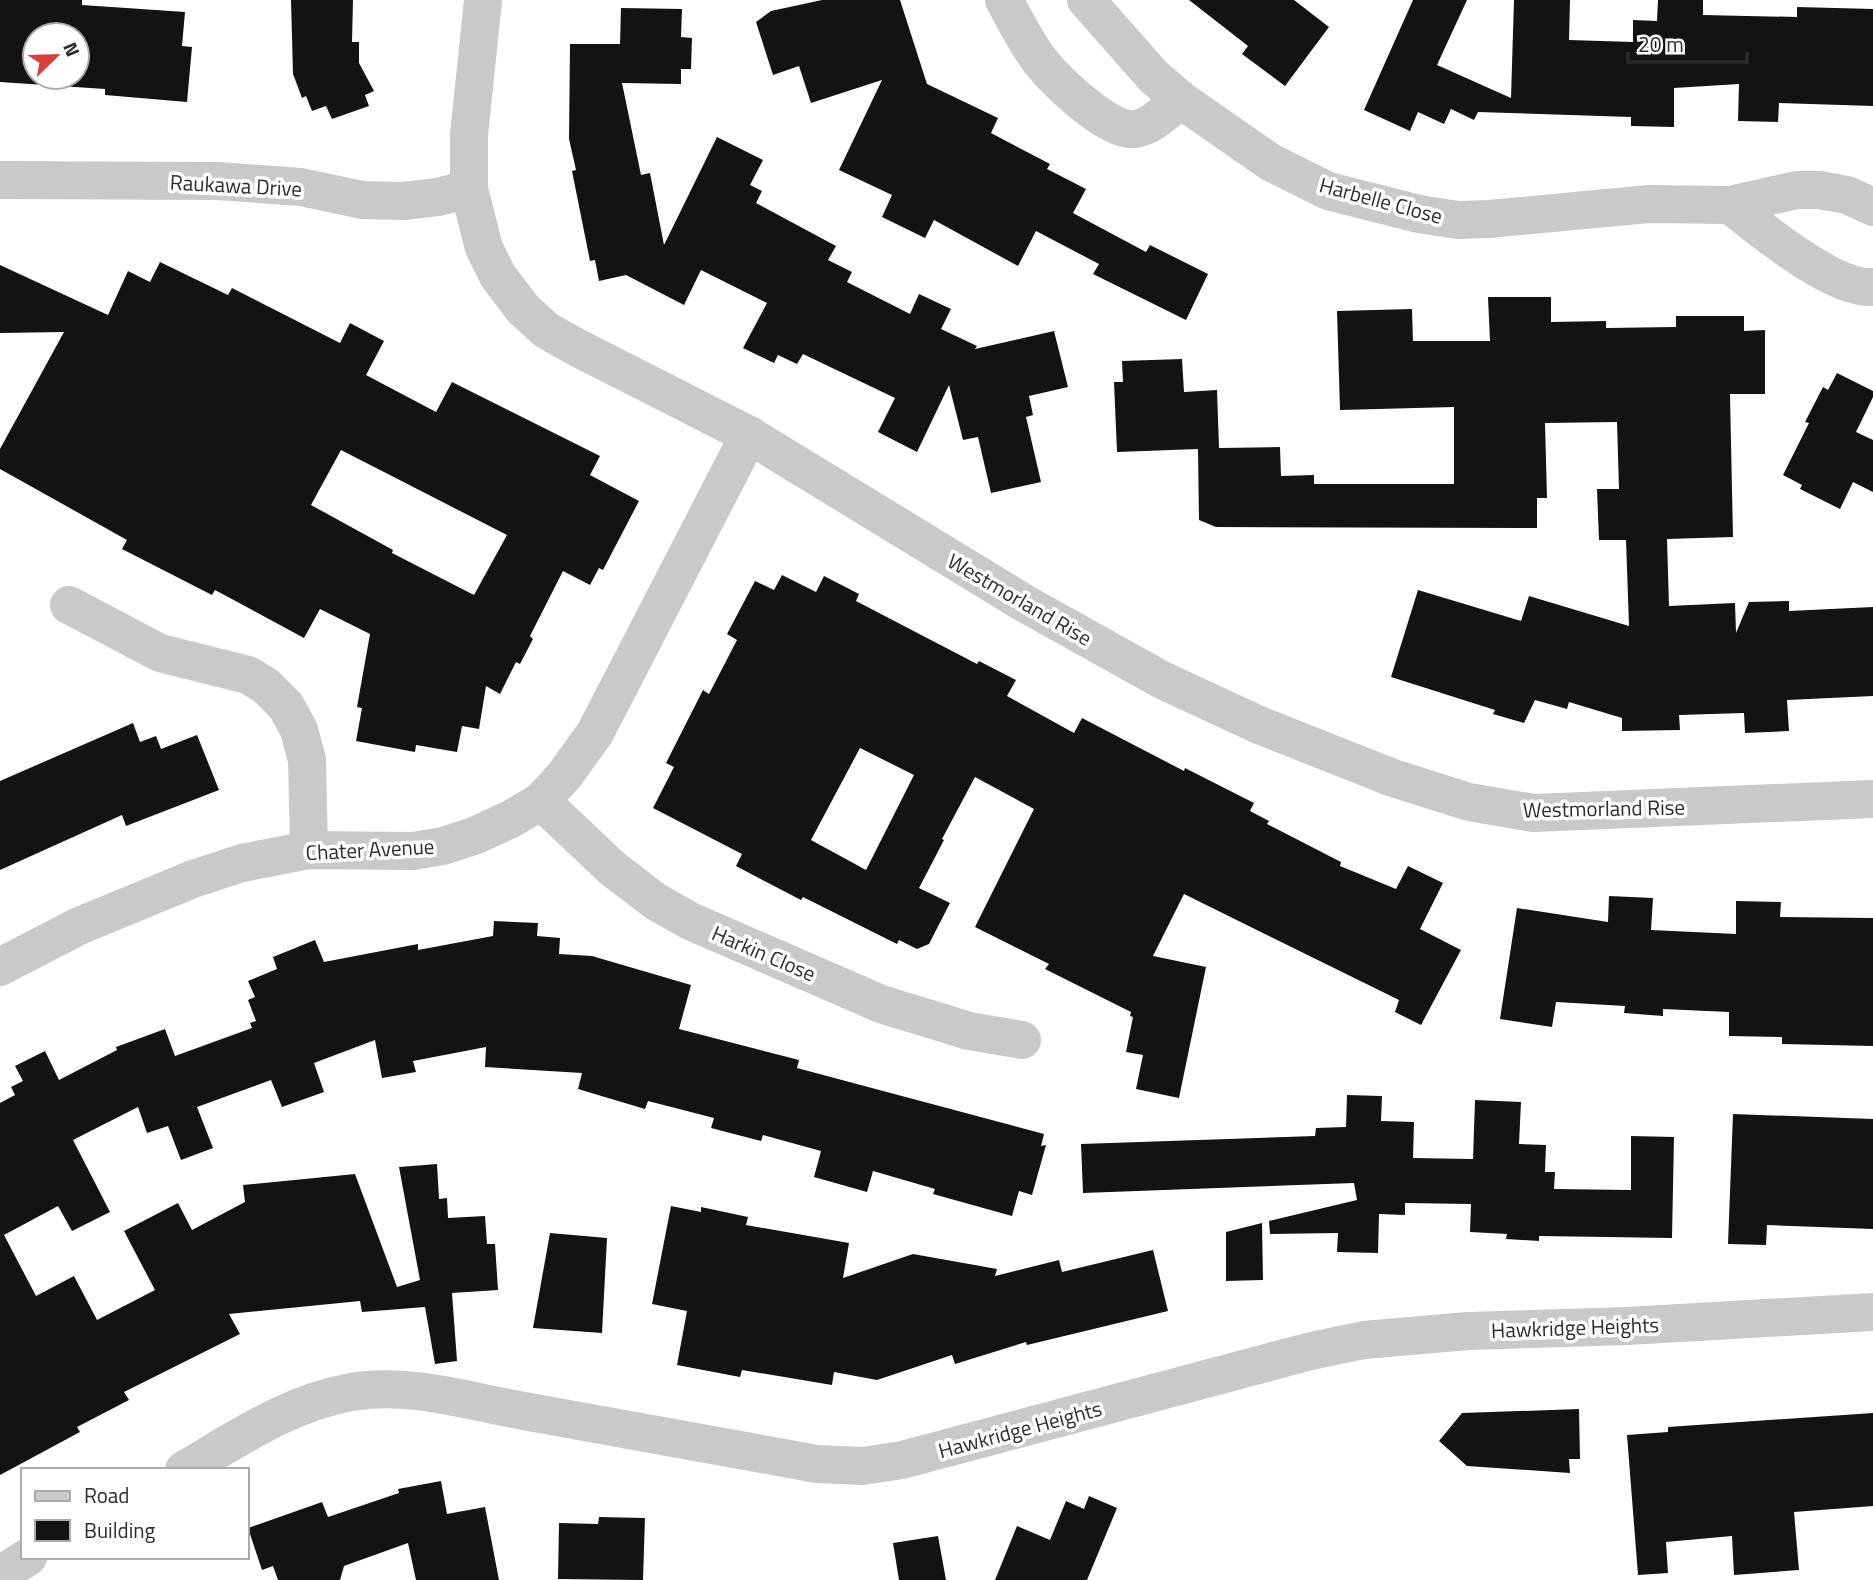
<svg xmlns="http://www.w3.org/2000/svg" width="1873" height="1580" viewBox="0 0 1873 1580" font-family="'Titillium Web',sans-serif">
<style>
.building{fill:#131313;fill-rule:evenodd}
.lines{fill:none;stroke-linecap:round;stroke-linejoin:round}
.minor{stroke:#c9c9c9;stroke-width:38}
.labels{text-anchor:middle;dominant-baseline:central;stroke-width:7;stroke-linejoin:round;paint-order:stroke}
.street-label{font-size:21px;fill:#2c2c2c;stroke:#fff}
</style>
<rect width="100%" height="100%" fill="#fff"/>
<g class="building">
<path d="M 0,0 L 82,0 L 82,5 L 185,12 L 182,46 L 192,47 L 187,102 L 105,95 L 105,89 L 0,82 ZM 35,35 L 77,35 L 77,77 L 35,77 Z"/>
<polygon points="291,0 353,0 352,42 359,42 359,63 374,91 365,95 369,106 332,119 326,106 312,111 306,96 302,98 293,74"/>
<polygon points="822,0 900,0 927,84 998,118 991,133 1050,164 1047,169 1086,189 1073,213 1146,252 1150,245 1208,274 1186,320 1093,274 1099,264 1036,231 1018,266 934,220 925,238 882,217 892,195 839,170 882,80 811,103 799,66 773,75 756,22 771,11"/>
<polygon points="1189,0 1294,0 1329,27 1285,86 1242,54 1248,46"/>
<polygon points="1413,0 1467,0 1437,65 1511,98 1514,0 1570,0 1569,40 1633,42 1633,20 1657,21 1658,0 1703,0 1703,15 1797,17 1797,7 1873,9 1873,106 1779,103 1778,122 1738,121 1739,84 1674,88 1674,127 1631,126 1631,117 1478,112 1474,120 1451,109 1444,124 1418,112 1410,131 1364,110"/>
<polygon points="621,8 682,9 681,37 692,38 691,69 681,69 681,84 622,83 641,175 650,173 664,245 717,137 763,160 750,185 762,191 756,203 836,246 828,260 852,272 847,282 910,314 919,294 951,309 941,329 977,346 975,349 1054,331 1068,387 1029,396 1033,415 1026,417 1041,482 991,493 978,437 963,440 949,385 917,452 878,432 895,398 803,354 797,364 778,355 774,363 743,348 767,303 701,270 684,305 626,275 599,281 595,260 590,261 572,171 576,170 569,139 570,44 620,44"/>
<path d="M 160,262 L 228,295 L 232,288 L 340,343 L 350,323 L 384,341 L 366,375 L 436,412 L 452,382 L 600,456 L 590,475 L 639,501 L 603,570 L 599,568 L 590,585 L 563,571 L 530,636 L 533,639 L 520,664 L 516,662 L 500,694 L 486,686 L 479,729 L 462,726 L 457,752 L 416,745 L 415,752 L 356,741 L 362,708 L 357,707 L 370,634 L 320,609 L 304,638 L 215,590 L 212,595 L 122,549 L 127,540 L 0,469 L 0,449 L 64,332 L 0,333 L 0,265 L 108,315 L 128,271 L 150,282 ZM 341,450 L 507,535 L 474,595 L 392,553 L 393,550 L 311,505 Z"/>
<polygon points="1488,297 1551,297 1551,322 1606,321 1606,328 1676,327 1676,316 1744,316 1744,331 1765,330 1765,394 1730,394 1733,537 1667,539 1669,606 1735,603 1736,633 1749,602 1789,601 1789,611 1873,607 1873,696 1787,700 1789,731 1745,733 1744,713 1679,715 1680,730 1622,731 1622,718 1569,702 1567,709 1535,700 1524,723 1493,714 1495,710 1391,677 1418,590 1521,621 1529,596 1629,626 1626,540 1599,540 1597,489 1619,489 1617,422 1545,423 1547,498 1537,498 1537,528 1216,527 1199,520 1198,449 1117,452 1114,382 1123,382 1122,361 1182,359 1184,392 1217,390 1219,448 1280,447 1281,476 1314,475 1314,484 1454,484 1454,407 1340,410 1337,311 1412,309 1413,341 1490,341"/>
<polygon points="1837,373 1873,391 1873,397 1856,432 1873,440 1873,492 1853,482 1840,509 1800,489 1802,485 1783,475 1809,423 1805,422 1823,387 1828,390"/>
<path d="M 782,575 L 816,592 L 824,576 L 859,594 L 856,601 L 977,664 L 979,661 L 1016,680 L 1007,696 L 1074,733 L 1082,718 L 1184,771 L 1185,768 L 1254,803 L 1250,811 L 1269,821 L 1267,824 L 1341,862 L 1340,866 L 1396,889 L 1408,866 L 1443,883 L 1420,929 L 1461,950 L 1421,1025 L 1395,1012 L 1399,1000 L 1184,894 L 1153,956 L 1206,967 L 1179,1098 L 1136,1089 L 1143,1055 L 1126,1052 L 1133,1017 L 1130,1016 L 1131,1012 L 1045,969 L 1049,964 L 975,927 L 1034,809 L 975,777 L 942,839 L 944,840 L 919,888 L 950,903 L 929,944 L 917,949 L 899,940 L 897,944 L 803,897 L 801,900 L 776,887 L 736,866 L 742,854 L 653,808 L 674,767 L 666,763 L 703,690 L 709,694 L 737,640 L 727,634 L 755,581 L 774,590 ZM 860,748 L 914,775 L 866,870 L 811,840 Z"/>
<polygon points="133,723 140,742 156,736 161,749 197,735 219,790 126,826 122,815 0,870 0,781"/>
<polygon points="1609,896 1653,898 1651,930 1736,934 1736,901 1781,902 1780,917 1873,918 1873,1046 1782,1044 1782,1037 1729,1036 1729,1012 1663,1009 1663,1016 1624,1013 1625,1006 1556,1002 1552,1027 1500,1019 1517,908 1608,922"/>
<polygon points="494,921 538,923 537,936 560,938 559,954 592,956 691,985 679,1029 799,1060 797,1068 1044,1134 1041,1146 1046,1145 1032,1195 1019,1191 1012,1216 933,1194 935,1189 873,1171 867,1192 814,1177 821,1151 763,1135 761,1141 711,1128 714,1118 648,1101 645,1109 578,1089 582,1073 485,1067 486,1047 413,1061 416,1072 382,1078 375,1040 314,1063 324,1092 282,1107 271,1080 197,1107 213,1148 181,1160 168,1126 147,1133 138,1107 73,1140 110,1212 72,1231 58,1206 4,1235 36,1296 74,1276 97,1320 155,1290 124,1231 178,1203 192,1230 245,1202 243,1185 355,1174 397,1287 420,1280 399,1167 437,1164 439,1199 447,1198 448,1218 485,1216 487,1244 495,1244 498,1290 452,1293 457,1361 435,1364 425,1307 362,1312 360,1301 229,1314 240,1334 124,1392 129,1400 77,1427 80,1432 0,1475 0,1103 15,1095 11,1087 23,1081 15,1066 45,1051 59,1080 117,1050 116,1047 165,1029 175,1056 252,1028 250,1023 256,1021 248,1000 255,997 248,981 277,969 273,957 315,940 324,962 418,944 418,950 493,936"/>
<polygon points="1347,1095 1382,1096 1381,1121 1414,1122 1413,1158 1473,1159 1475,1100 1521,1102 1519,1144 1546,1145 1545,1172 1555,1172 1554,1189 1631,1190 1631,1136 1674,1137 1672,1238 1539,1236 1539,1241 1506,1239 1507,1234 1470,1232 1471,1204 1405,1203 1405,1215 1379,1214 1378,1253 1337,1252 1338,1233 1270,1234 1269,1221 1357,1200 1354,1183 1083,1193 1081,1144 1315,1136 1316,1128 1346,1127"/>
<polygon points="1733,1114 1873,1119 1873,1229 1767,1225 1766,1245 1728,1244"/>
<polygon points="671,1206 701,1212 701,1207 748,1217 746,1225 849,1243 843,1278 913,1254 997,1269 995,1276 1059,1260 1062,1272 1153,1250 1168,1311 1027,1345 1026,1342 955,1364 952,1355 877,1380 834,1372 832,1385 742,1370 740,1377 677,1365 687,1311 652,1304"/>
<polygon points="1262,1223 1263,1280 1226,1281 1226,1232"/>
<polygon points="550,1233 607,1238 602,1333 533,1328"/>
<polygon points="1579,1409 1580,1459 1569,1459 1570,1473 1467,1466 1439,1441 1462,1413"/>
<polygon points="1873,1413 1873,1506 1794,1512 1799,1570 1734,1575 1732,1536 1666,1542 1668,1573 1638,1575 1627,1435 1668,1432 1668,1427"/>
<polygon points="441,1481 447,1514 485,1507 499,1580 416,1580 408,1543 344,1566 340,1580 278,1580 273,1566 262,1570 248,1528 322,1502 328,1517 399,1493 398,1489"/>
<polygon points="1089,1496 1117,1508 1087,1580 995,1580 1017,1526 1050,1540 1066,1501 1084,1509"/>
<polygon points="599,1517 645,1518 643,1580 558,1579 559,1523 598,1524"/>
<polygon points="938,1536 946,1580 899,1580 893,1543"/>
</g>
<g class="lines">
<g class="minor">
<polyline points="483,0 469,135 469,189 484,248 498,276 523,309 546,330 576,347 749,435 1024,603 1162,680 1259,725 1393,778 1469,802 1534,813 1873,799"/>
<path d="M 1004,0 C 1015,20 1026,43 1040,61 C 1056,81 1109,133 1135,129 C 1153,126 1167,110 1181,100"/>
<polyline points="1086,0 1154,77 1181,100 1270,162 1328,191 1419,214 1458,220 1489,219 1649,204 1730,205 1797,190 1819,190 1847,195 1873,207"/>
<polyline points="0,180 217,181 301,187 362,200 403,201 438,197 469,189"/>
<path d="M 1730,205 C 1761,229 1833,290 1873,287"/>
<polyline points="69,605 160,653 248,675 266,686 286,706 299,730 307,760 309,850"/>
<polyline points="541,801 612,868 655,901 690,921 881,1004 969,1031 1022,1040"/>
<polyline points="0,967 79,926 193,879 242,863 309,850 413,851 443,846 474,836 511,819 541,801 564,776 595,733 749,435"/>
<path d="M 184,1470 C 237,1439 289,1403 351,1392 C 410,1382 467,1401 524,1411 C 622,1429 719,1446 817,1464 L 863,1466 L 902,1460 L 1311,1351 L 1364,1340 L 1468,1331 L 1627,1326 L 1873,1312"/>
<polyline points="0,1575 28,1557"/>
</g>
</g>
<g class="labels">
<g class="street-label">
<text transform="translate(236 185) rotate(3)">Raukawa Drive</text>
<text transform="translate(1381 200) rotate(15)">Harbelle Close</text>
<text transform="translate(1020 599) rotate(30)">Westmorland Rise</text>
<text transform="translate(1604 808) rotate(-1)">Westmorland Rise</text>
<text transform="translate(370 849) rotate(-3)">Chater Avenue</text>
<text transform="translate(764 953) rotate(23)">Harkin Close</text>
<text transform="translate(1575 1327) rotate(-2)">Hawkridge Heights</text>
<text transform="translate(1020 1429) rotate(-15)">Hawkridge Heights</text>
</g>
</g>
<rect x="21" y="1468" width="228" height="91" fill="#ffffff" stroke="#ababab" stroke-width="2"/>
<rect x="35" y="1491" width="35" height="10" fill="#c9c9c9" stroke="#ababab" stroke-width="2"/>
<text x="84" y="1503" font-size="21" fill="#2c2c2c">Road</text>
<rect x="35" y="1520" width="35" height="21" fill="#131313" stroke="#ababab" stroke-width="2"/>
<text x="84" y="1538" font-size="21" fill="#2c2c2c">Building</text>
<g transform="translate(56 56) rotate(67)"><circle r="33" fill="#ffffff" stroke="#ababab" stroke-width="2"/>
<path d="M0-5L12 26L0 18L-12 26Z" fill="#da3e38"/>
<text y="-10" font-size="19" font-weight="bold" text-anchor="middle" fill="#2c2c2c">N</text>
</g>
<path d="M1628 52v10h119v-10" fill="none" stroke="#2c2c2c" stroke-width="3.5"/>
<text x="1638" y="52" font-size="21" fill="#2c2c2c" stroke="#ffffff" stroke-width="5" paint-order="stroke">20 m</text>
</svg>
